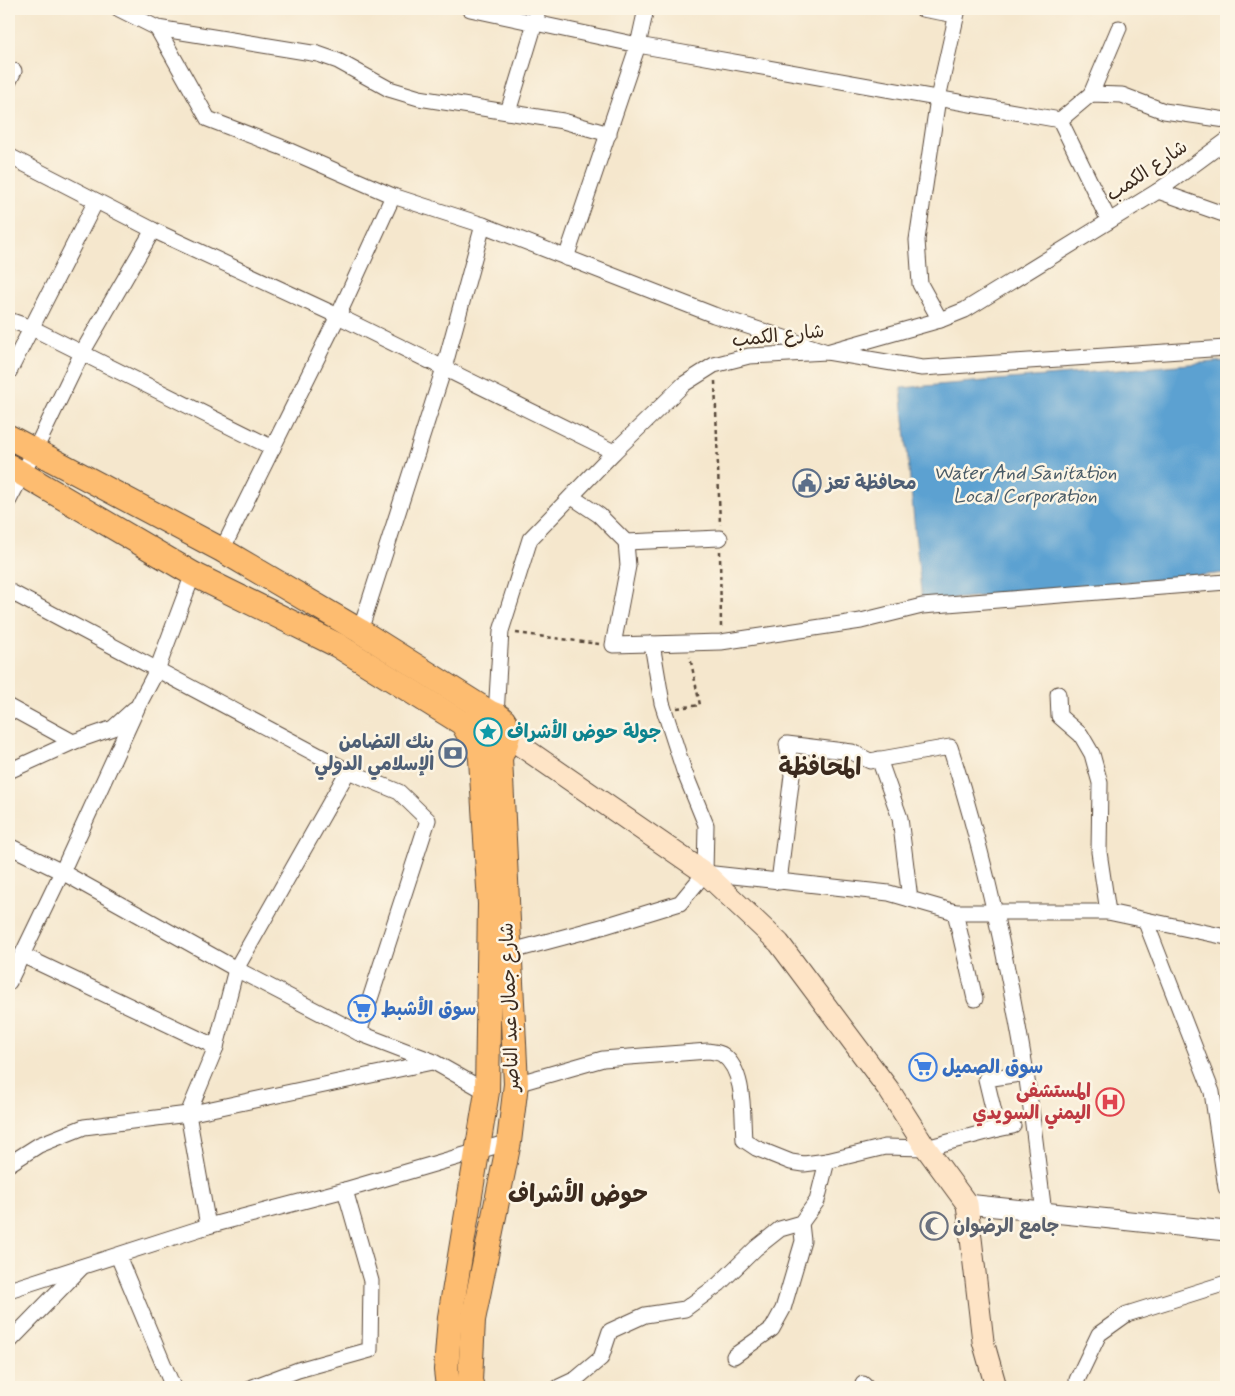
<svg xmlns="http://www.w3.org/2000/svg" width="1235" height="1396" viewBox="0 0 1235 1396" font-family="Mynerve,'Playpen Sans Arabic',sans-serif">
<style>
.water{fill:#5ca1d1;stroke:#4c6678}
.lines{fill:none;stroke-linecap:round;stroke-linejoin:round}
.minor-casing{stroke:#574638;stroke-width:17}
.tertiary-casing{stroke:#574638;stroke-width:21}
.secondary-casing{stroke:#574638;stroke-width:23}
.primary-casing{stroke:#574638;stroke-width:26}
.path{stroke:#574638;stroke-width:2.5;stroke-dasharray:4 4;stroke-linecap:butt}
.minor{stroke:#fff;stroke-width:15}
.tertiary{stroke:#fff;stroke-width:19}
.secondary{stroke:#fee4c6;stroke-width:21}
.primary{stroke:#fdbc70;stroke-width:24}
.labels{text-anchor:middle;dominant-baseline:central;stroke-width:5;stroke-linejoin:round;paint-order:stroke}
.street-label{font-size:19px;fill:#3b2a1e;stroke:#fcf5e5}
.service-label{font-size:19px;font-weight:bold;fill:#4e5e75;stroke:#fcf5e5;text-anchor:start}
.culture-label{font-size:19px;font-weight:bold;fill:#0d838f;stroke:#fcf5e5;text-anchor:start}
.shop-label{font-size:19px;font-weight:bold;fill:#366cbe;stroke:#fcf5e5;text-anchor:start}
.health-label{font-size:19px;font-weight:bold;fill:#be3a42;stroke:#fcf5e5;text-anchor:end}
.worship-label{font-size:19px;font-weight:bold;fill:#5b616d;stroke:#fcf5e5;text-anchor:start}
.water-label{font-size:20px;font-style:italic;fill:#485a66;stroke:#fcf5e5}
.district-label{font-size:24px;font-weight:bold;fill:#3b2a1e;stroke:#fcf5e5}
</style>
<rect width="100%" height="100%" fill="#fcf5e5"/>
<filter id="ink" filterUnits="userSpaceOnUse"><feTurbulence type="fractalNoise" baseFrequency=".02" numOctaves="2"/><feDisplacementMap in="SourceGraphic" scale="10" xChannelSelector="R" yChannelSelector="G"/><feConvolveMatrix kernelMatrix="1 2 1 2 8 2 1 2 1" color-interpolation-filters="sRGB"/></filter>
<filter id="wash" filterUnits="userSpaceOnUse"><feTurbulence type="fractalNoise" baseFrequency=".0096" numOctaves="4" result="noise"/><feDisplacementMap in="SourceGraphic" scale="20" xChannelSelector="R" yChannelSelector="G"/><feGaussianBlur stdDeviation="1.12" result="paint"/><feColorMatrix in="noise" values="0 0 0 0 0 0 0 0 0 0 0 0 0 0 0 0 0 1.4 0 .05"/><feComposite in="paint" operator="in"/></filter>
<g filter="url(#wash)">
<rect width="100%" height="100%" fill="#f5e7cd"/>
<polygon class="water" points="1226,361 1226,573 922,602 901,388"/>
</g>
<g filter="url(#ink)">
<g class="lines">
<g class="minor-casing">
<g id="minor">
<polyline points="119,9 157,28 318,54 338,61 389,89 419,98 563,121 609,134"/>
<polyline points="470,9 638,45 1060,120 1109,221"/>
<polyline points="922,9 956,15"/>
<polyline points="157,28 208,119 281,147 393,196 483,225 714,315 827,352 922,368 1226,348"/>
<polyline points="9,81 14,71"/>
<polyline points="1091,94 1119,28"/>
<polyline points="508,112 535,23 538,9"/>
<polyline points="1060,120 1091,94 1122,95 1164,111 1226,120"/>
<polyline points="9,156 153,230 338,316 614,452"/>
<polyline points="1158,191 1226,215"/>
<polyline points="566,258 638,45 646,9"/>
<polyline points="9,320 32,328 82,353 273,448"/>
<polyline points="940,320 920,284 917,240 938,98 958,9"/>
<polyline points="9,372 96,201"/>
<polyline points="572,497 599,515 626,542 628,566 613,645 721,642 861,621 922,606 1226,582"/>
<polyline points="9,500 35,450 82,353 153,230"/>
<polyline points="626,542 720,538"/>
<polyline points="222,550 338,316 393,196"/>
<polyline points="9,591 348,771 399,792 428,820 359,1033"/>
<polyline points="360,631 444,368 483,225"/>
<polyline points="1058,694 1059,716 1081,735 1092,754 1100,783 1099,852 1108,912"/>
<polyline points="9,707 73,742"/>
<polyline points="496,715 501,631 530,539 614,452 684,384 714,365 749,356 827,352 940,320 965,310 1158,191 1226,141"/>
<polyline points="879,759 900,818 910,899"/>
<polyline points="9,771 73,742 113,728 134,709"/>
<polyline points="9,846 62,872 236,969 359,1033 432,1061 487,1092"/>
<polyline points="705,873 889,893 955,912 1108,912 1226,937"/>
<path d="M 779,882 L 792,775 L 787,744 L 852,752 L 870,761 L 950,747 C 984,853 1008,963 1026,1073 C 1033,1120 1038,1166 1044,1213"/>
<polyline points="955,912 975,999"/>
<polyline points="1145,920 1212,1092 1226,1188"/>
<polyline points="508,952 605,926 680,903 705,873 706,825 684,771 662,703 652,644"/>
<polyline points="22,955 216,1047"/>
<polyline points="9,982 62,872 139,704 157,670 193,574"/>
<path d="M 516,1084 L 603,1059 L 708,1051 C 713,1052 719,1052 723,1055 C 746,1072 742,1115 744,1140 L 756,1148 L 791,1162 L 804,1164 L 827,1161 L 885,1147 L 926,1148 L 998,1129 L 986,1079 L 1026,1073"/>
<polyline points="998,1129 1013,1126"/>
<polyline points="9,1164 39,1145 84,1127 188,1114 432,1062"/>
<polyline points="208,1226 188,1114 216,1047 236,969 348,771"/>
<polyline points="118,1256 173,1387"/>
<polyline points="9,1290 208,1226 345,1190 509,1142"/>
<polyline points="9,1342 81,1268"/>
<polyline points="734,1356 772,1329 783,1309 803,1241 801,1223"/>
<polyline points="863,1384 866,1387"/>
<polyline points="253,1387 298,1370 370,1350 371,1281 345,1190"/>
<polyline points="559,1387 576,1379 601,1358 610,1331 645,1315 685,1309 719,1284 756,1248 780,1229 801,1223 817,1201 827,1161"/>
<polyline points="1077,1387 1077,1380 1099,1334 1127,1314 1226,1283"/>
</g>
</g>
<g class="tertiary-casing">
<polyline id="tertiary" points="967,1204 1226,1231"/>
</g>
<g class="secondary-casing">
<polyline id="secondary" points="508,737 705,873 779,943 889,1090 926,1148 967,1204 983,1341 996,1387"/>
</g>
<g class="primary-casing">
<g id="primary">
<polyline points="9,437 222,550 360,631 492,714"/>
<path d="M 9,466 L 193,574 L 337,645 L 462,723 C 468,731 471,743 479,749 C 494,759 513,743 507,727 C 499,704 468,713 472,738"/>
<polyline points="448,1387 446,1370 450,1317 487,1092 490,904 481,759 480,752 474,744"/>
<polyline points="472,1387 470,1381 473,1320 509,1142 516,1084 500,758 506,743"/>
</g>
</g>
<g class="path">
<polyline points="715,381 720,525"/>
<polyline points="720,551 721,628"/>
<polyline points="516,633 599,644"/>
<polyline points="677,708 700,705 690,657"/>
</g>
<use href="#minor" class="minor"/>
<use href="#tertiary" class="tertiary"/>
<use href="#secondary" class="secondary"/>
<use href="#primary" class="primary"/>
</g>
</g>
<defs>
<g id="civic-ring" transform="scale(1.4375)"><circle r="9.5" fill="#fcf5e5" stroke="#5c6f8a" stroke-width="1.5"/><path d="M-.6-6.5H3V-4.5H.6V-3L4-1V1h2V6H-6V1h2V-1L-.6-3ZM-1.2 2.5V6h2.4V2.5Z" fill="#5c6f8a"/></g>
<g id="sight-ring" transform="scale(1.4375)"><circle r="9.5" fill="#fcf5e5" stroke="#0f9aa8" stroke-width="1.5"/><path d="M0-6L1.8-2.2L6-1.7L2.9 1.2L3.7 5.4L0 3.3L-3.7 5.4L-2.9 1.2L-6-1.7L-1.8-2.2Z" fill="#0f9aa8"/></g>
<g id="bank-ring" transform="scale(1.4375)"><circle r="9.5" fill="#fcf5e5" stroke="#5c6f8a" stroke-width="1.5"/><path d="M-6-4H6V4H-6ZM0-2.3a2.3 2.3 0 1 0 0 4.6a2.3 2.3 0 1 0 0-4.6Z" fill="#5c6f8a"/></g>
<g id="supermarket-ring" transform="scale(1.4375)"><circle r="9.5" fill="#fcf5e5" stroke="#3f7fe0" stroke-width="1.5"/><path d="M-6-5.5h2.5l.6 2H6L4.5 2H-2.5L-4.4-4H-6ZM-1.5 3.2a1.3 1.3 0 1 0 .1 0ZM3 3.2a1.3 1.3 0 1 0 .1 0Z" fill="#3f7fe0"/></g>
<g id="hospital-ring" transform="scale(1.4375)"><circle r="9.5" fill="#fcf5e5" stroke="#e0444e" stroke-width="1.5"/><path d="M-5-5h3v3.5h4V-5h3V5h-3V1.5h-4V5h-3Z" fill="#e0444e"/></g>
<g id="mosque-ring" transform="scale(1.4375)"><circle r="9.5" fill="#fcf5e5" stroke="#6b7280" stroke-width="1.5"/><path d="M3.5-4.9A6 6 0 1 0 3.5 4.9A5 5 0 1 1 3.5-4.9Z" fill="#6b7280"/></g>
</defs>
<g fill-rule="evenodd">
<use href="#civic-ring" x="807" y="483"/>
<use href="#sight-ring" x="488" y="732"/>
<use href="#bank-ring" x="453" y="753"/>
<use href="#supermarket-ring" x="362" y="1009"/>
<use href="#supermarket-ring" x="923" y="1067"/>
<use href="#hospital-ring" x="1110" y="1102"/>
<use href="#mosque-ring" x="934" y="1226"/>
</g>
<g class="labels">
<g class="street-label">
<text transform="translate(1147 171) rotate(-34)">شارع الكمب</text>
<text transform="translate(778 336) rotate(-6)">شارع الكمب</text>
<text transform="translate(510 1007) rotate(-92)">شارع جمال عبد الناصر</text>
</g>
<g class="service-label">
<text x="826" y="483">محافظة تعز</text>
<text x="434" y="742" text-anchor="end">بنك التضامن<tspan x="434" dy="22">الإسلامي الدولي</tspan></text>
</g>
<g class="culture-label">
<text x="507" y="732">جولة حوض الأشراف</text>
</g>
<g class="shop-label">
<text x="381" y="1009">سوق الأشبط</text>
<text x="942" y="1067">سوق الصميل</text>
</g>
<g class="health-label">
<text x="1091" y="1091">المستشفى<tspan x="1091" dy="22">اليمني السويدي</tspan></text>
</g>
<g class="worship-label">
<text x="953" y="1226">جامع الرضوان</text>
</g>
<g class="water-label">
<text x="1025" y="473">Water And Sanitation<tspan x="1025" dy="23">Local Corporation</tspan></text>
</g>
<g class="district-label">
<text x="820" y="768">المحافظة</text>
<text x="578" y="1195">حوض الأشراف</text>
</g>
</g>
<rect width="1235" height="1396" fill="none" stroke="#fcf5e5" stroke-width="30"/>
</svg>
